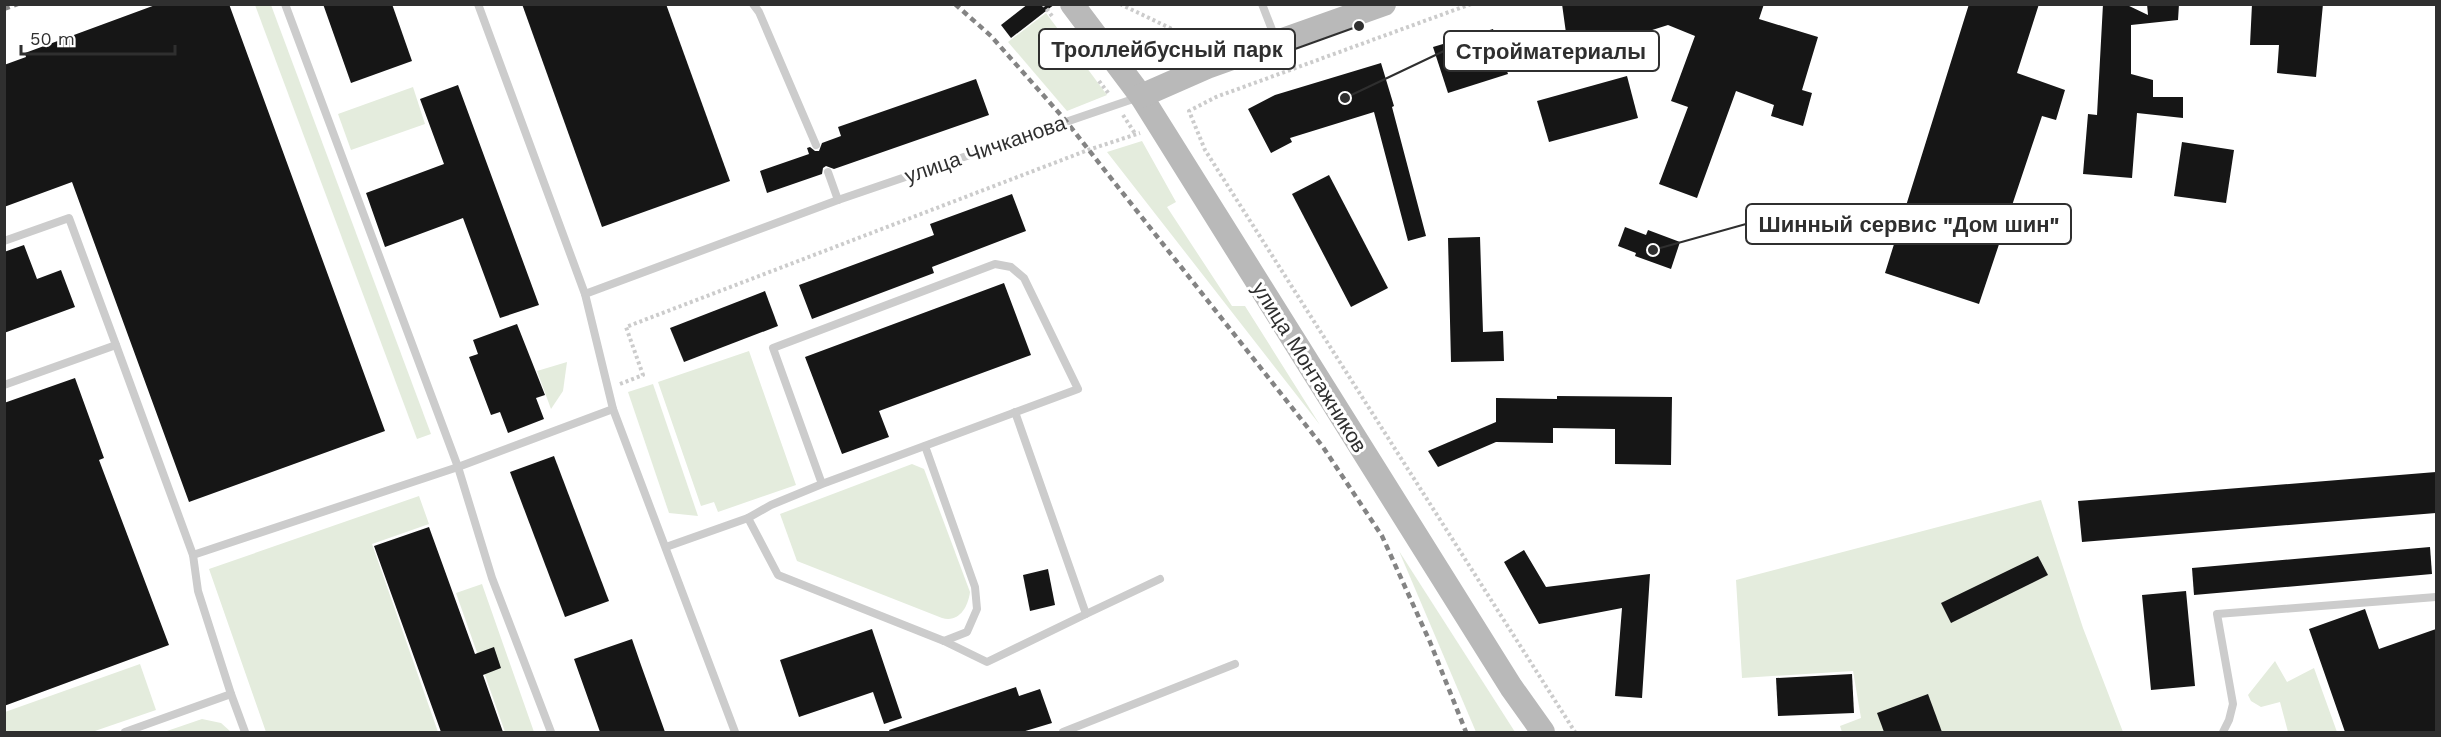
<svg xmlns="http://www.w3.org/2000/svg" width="2441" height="737" viewBox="0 0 2441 737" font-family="'Work Sans',sans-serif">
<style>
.green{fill:#e4ecdd}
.building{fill:#161616}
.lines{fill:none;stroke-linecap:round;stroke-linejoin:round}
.path{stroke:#ccc;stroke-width:4;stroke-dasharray:3 3;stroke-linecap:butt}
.service{stroke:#ccc;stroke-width:8}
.secondary{stroke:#b9b9b9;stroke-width:24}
.rail{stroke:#848484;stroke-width:4.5;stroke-dasharray:6 4.5;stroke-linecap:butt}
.labels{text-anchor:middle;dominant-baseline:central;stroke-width:6;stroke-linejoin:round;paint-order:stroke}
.street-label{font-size:21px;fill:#2f2f2f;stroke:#fff}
.leader{fill:none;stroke:#2f2f2f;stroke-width:2}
.callout-dot{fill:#2f2f2f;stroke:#fff;stroke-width:2}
.callout{fill:#fff;stroke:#2f2f2f;stroke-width:2}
.callout-label{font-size:22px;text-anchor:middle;font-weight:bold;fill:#2f2f2f}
</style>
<rect width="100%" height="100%" fill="#fff"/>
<g class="green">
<polygon points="255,5 271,5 431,434 417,439"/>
<polygon points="1046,13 1107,95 1067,111 1008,42"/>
<polygon points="413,87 425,124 351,150 338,114"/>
<polygon points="1142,141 1176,202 1167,207 1232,306 1245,306 1320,425 1107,152"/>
<polygon points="749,351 796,485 718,512 714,502 701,506 658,382"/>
<polygon points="567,362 563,391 551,409 537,371"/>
<polygon points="653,384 698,516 669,513 628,392"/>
<path d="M 912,464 L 924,469 L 970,592 C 968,607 959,623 942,618 L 797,561 L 780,514 Z"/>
<polygon points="419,496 429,524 372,544 438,732 266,732 209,569"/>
<polygon points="2041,500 2083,628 2123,732 1842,732 1840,726 1861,718 1853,671 1742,678 1736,580"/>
<polygon points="1399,551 1515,732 1476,732"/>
<polygon points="482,584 534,732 505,732 456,593"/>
<polygon points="2275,661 2287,682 2314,668 2337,732 2288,732 2280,702 2261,707 2251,701 2248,695"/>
<polygon points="140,664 156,710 92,732 5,732 5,712"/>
<polygon points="202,719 221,723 231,732 164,732"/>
</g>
<g class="building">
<polygon points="158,4 229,4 385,431 189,502 72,182 4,207 4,65 26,57 25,53"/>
<polygon points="323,4 392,4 412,61 351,83"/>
<polygon points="522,4 666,4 730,181 602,227"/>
<polygon points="1028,4 1055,4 1011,38 1001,25"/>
<polygon points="1562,4 1764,4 1759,19 1818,37 1802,90 1812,93 1803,126 1771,116 1774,105 1736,91 1697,198 1659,184 1688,107 1671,101 1695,36 1668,25 1551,62 1544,39 1566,33"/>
<polygon points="1969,4 2039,4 2017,73 2065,90 2056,120 2042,116 1979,304 1885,273"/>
<polygon points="2103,4 2125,4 2148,15 2147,4 2179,4 2178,20 2131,25 2131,74 2153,80 2153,97 2183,97 2183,118 2137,113 2132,178 2083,174 2088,114 2097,115"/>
<polygon points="2252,4 2323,4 2316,77 2277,73 2279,45 2250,45"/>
<polygon points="1493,29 1508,74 1448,93 1433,47"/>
<polygon points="1381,63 1394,106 1392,107 1426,236 1408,241 1374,112 1290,138 1292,142 1271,153 1248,109 1275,95"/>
<polygon points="1627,76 1638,118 1549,142 1537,101"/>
<polygon points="976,79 989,115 834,169 826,166 823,168 822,174 767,193 760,171 809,154 807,148 810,147 815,151 819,151 822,143 841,136 838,127"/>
<polygon points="458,85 539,305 500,318 463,218 385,247 366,193 444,164 420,99"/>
<polygon points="2182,142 2234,150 2226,203 2174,196"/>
<polygon points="1329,175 1388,288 1351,307 1292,194"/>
<polygon points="1012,194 1026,231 932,267 934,273 812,319 799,285 934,235 930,224"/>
<polygon points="1625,227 1646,235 1648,230 1680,242 1671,269 1635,256 1636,253 1618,246"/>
<polygon points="1480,237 1483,332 1503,331 1504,361 1451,362 1448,238"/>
<polygon points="24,245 37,279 61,270 75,307 4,333 4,252"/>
<polygon points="1004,283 1031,355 879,411 889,437 842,454 805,357"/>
<polygon points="765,291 778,326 684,362 670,328"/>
<polygon points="517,324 545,395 536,398 544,419 508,433 500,412 491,415 469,357 478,354 473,340"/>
<polygon points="75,378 104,458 99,460 169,645 4,706 4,403"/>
<polygon points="1557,396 1672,397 1671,465 1615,464 1615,429 1553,428 1553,443 1496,442 1438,467 1428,451 1496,422 1496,398 1557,399"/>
<polygon points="554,456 609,601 565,617 510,472"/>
<polygon points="2436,472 2436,513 2082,542 2078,501"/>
<polygon points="429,527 475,654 494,647 501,668 483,675 503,732 441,732 374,546"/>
<polygon points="2430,547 2432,574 2194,595 2192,568"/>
<polygon points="1524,550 1546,587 1650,574 1642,698 1615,696 1622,608 1539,624 1504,562"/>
<polygon points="2038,556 2048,575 1951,623 1941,603"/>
<polygon points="1048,569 1055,605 1030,611 1023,575"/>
<polygon points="2186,591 2195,686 2151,690 2142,595"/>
<polygon points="2365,609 2379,649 2436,629 2436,732 2345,732 2309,629"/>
<polygon points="872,629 902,718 884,724 873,692 799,717 780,660"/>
<polygon points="632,639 641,665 665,732 600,732 574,659"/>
<polygon points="1852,674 1854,713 1778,716 1776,678"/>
<polygon points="1016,687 1019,696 1040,689 1052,723 1022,732 890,732 889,730"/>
<polygon points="1928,694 1942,732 1884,732 1877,713"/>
</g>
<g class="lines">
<g class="path">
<polyline points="1043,4 1052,16"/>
<polyline points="1120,4 1197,41 1231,33"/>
<polyline points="1471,4 1216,97 1189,111 1205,150 1575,732"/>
<polyline points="1099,81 1109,94"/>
<polyline points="1123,115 1136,135"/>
<polyline points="620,384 643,375 626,327 1088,150 1140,133"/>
</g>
<g class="service">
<polyline points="285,4 458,467 492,578 551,732"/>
<polyline points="478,4 585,294 613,409 735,732"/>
<polyline points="753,4 759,12 816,145"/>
<polyline points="1262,4 1276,40"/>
<polyline points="828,172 838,200"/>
<polyline points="4,241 69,218 116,345 4,385"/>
<polyline points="585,294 838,200 1139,97"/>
<polyline points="116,345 193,555"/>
<polyline points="748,518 778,575 944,641 967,632 977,609 975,587 925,446"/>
<polyline points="666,547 748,518 771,505 822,484 1078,389 1024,278 1011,267 995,264 773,348 822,484"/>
<polyline points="1086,614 1160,579"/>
<polyline points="944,641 987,662 1086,614 1015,412"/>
<polyline points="231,694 245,732"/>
<polyline points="125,732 231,694 198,591 193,555 458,467 613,409"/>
<polyline points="1063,732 1235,664"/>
<polyline points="2223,732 2229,720 2233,704 2217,614 2436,597"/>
</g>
<g class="secondary">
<polyline points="1072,4 1141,96 1511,687 1543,732"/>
<polyline points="1141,96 1207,67 1384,4"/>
</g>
<g class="rail">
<polyline points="955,4 991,36 1066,121 1323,447 1382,536 1430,642 1466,732"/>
<polyline points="4,9 18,4"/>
</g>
</g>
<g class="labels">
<g class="street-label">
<text transform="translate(985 149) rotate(-19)">улица Чичканова</text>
<text transform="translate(1310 367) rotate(58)">улица Монтажников</text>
</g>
</g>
<path class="leader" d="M1359 26L1295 49M1345 98L1444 51M1653 250L1746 224"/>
<g class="callout-dot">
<circle cx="1359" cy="26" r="6"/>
<circle cx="1345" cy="98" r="6"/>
<circle cx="1653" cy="250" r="6"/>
</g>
<g class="callout">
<rect x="1039" y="29" width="256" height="40" rx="6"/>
<rect x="1444" y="31" width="215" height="40" rx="6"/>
<rect x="1746" y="204" width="325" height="40" rx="6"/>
</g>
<g class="callout-label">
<text x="1167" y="57">Троллейбусный парк</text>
<text x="1551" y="59">Стройматериалы</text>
<text x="1909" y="232">Шинный сервис "Дом шин"</text>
</g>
<rect width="2441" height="737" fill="none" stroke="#2f2f2f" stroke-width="12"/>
<path d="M21 45v9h154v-9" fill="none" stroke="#2f2f2f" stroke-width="3"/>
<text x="30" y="45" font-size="18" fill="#2f2f2f" stroke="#ffffff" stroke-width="4.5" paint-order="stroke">50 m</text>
</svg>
